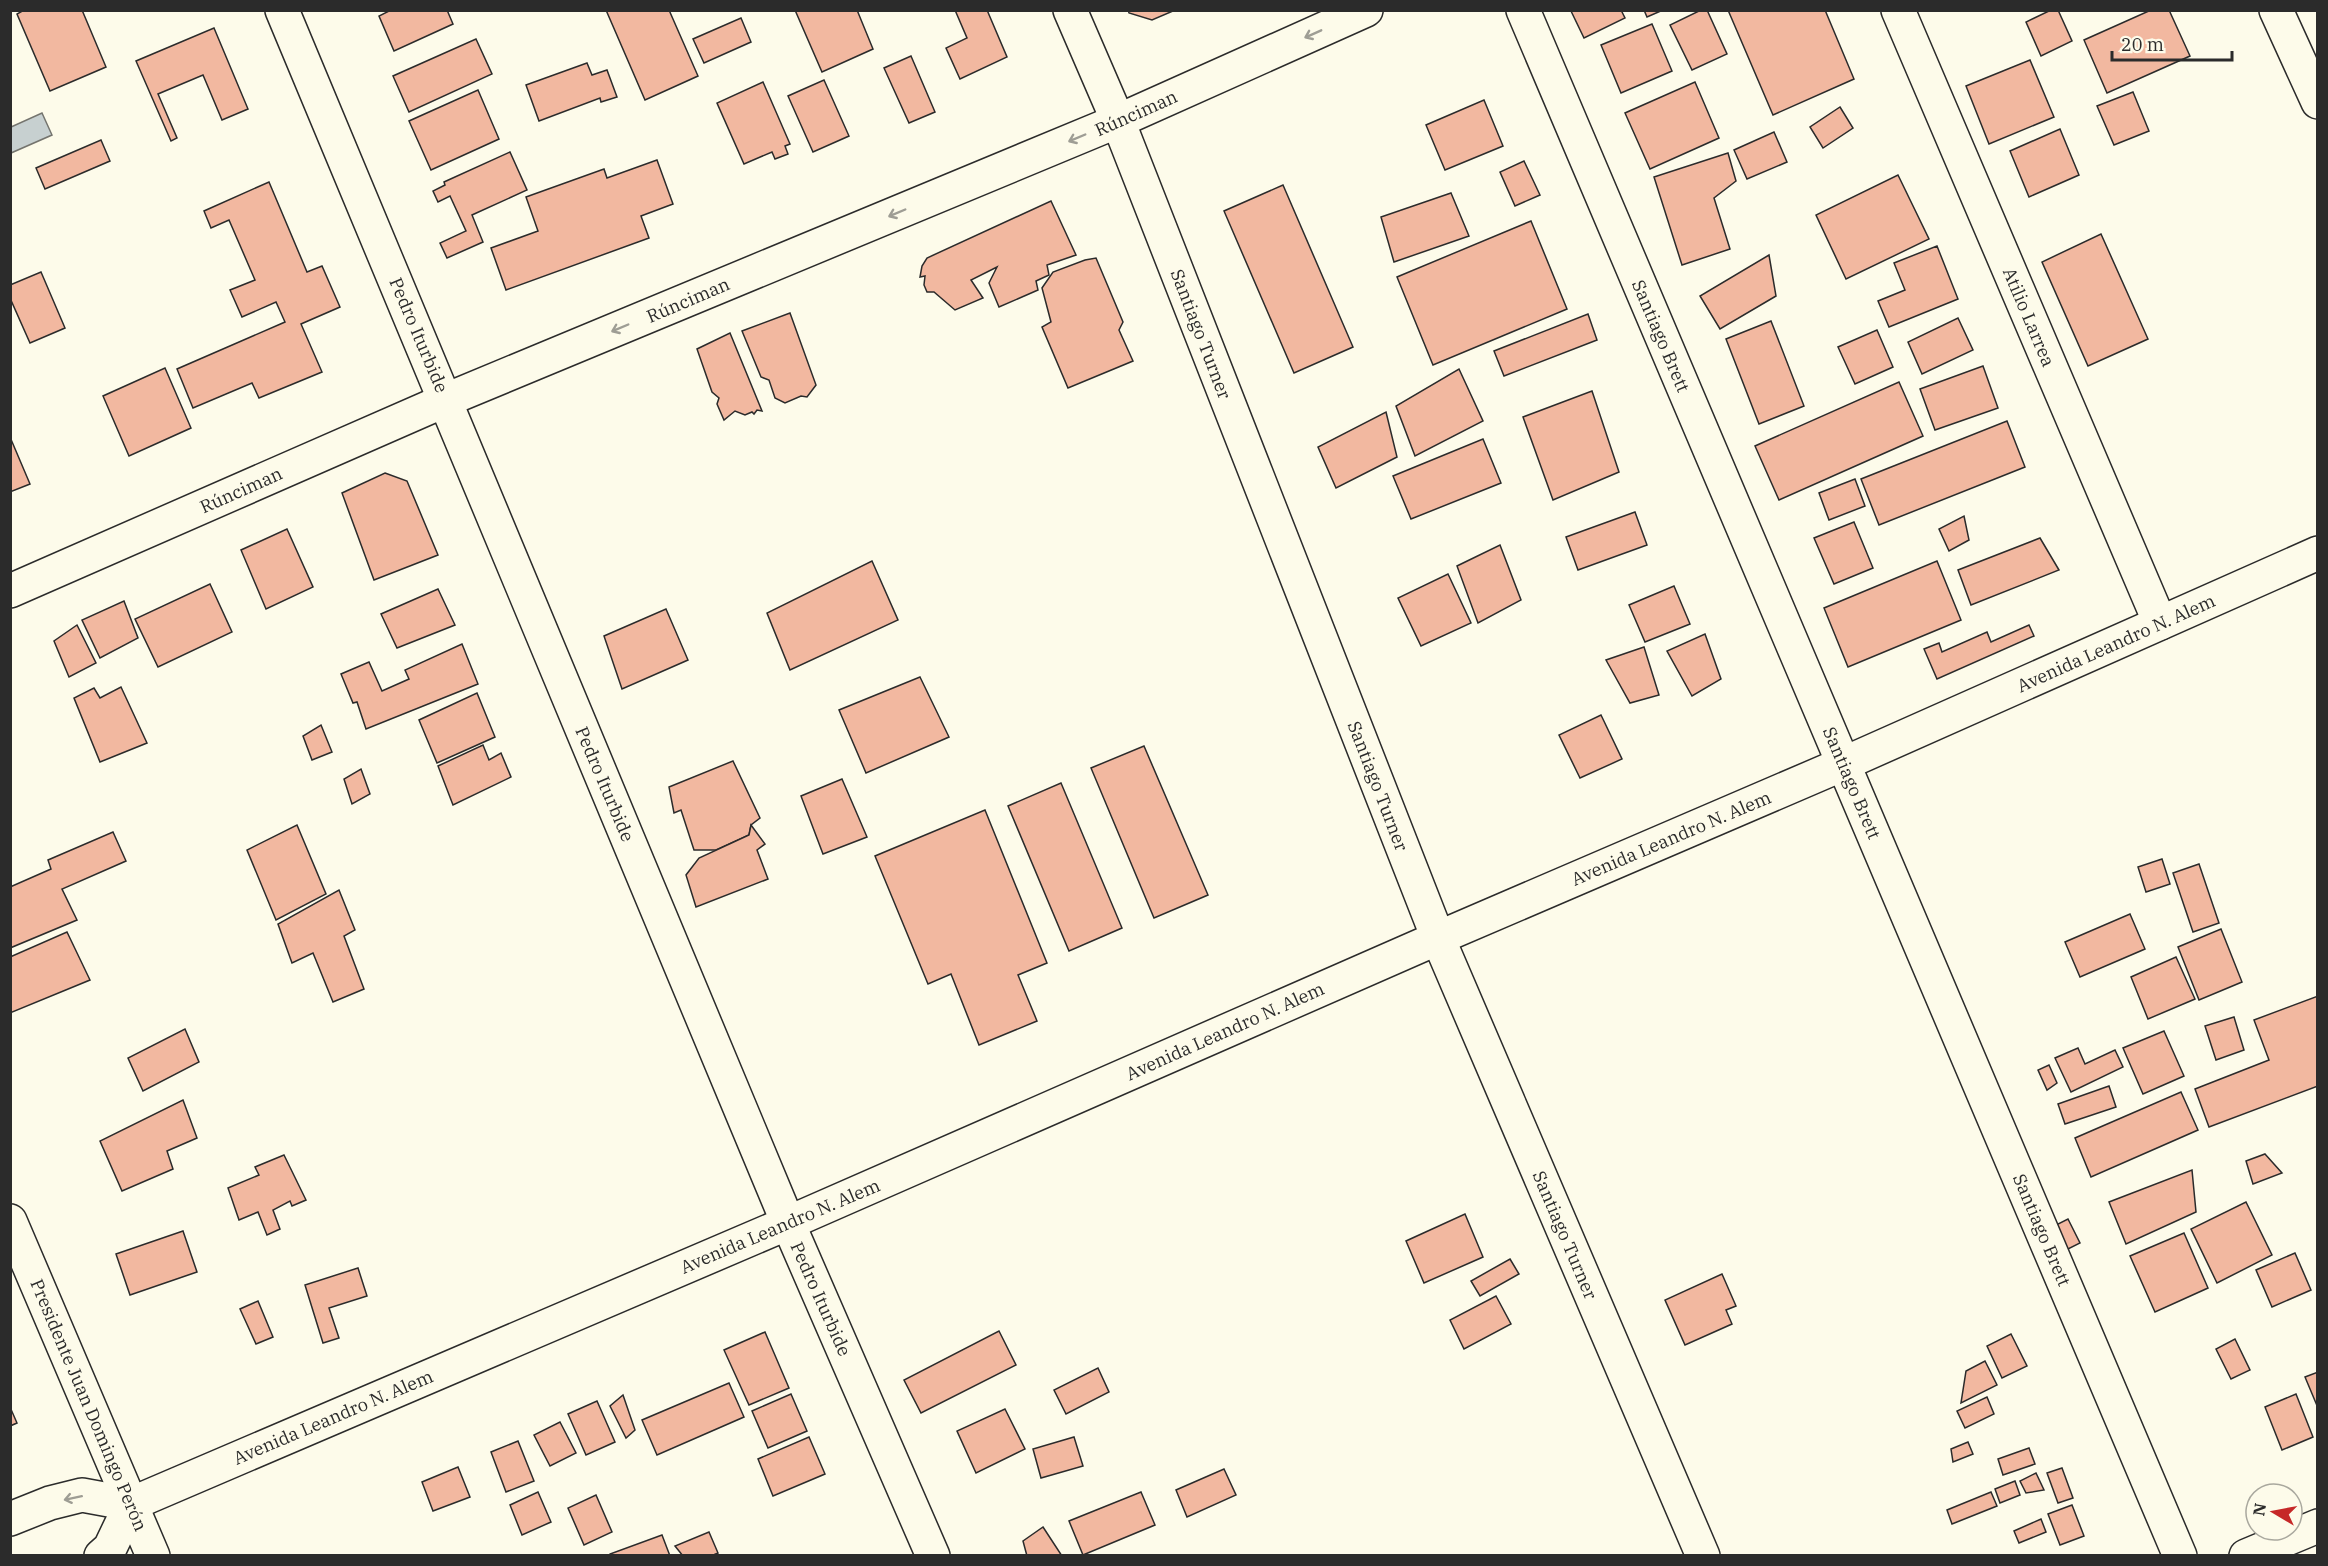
<svg xmlns="http://www.w3.org/2000/svg" width="2328" height="1566" viewBox="0 0 2328 1566" font-family="'IBM Plex Serif',serif">
<style>
.water{fill:#c7d0d0;stroke:#74746e;stroke-width:1.5}
.building{fill:#f2b8a0;stroke:#2b2b2b;stroke-width:1.5}
.lines{fill:none;stroke-linecap:round;stroke-linejoin:round}
.street-casing{stroke:#2b2b2b;stroke-width:36}
.secondary-casing{stroke:#2b2b2b;stroke-width:36}
.street{stroke:#fdfbea;stroke-width:33}
.secondary{stroke:#fdfbea;stroke-width:33}
.oneway{stroke:#9e9d94}
.labels{text-anchor:middle;dominant-baseline:central;stroke-width:4.5;stroke-linejoin:round;paint-order:stroke}
.street-label{font-size:18px;fill:#2b2b2b;stroke:#fdfbea}
</style>
<rect width="100%" height="100%" fill="#fdfbea"/>
<polygon class="water" points="42,113 52,135 11,153 11,127"/>
<g class="building">
<polygon points="24,10 82,10 106,67 50,91 17,14"/>
<polygon points="391,10 447,10 453,24 394,51 379,16"/>
<polygon points="606,10 669,10 698,76 645,100"/>
<polygon points="795,10 857,10 873,49 822,72"/>
<polygon points="955,10 987,10 1007,57 960,79 946,48 967,38"/>
<polygon points="1128,10 1172,10 1173,11 1152,20 1129,13"/>
<polygon points="1621,10 1625,18 1584,38 1571,11"/>
<polygon points="1644,10 1663,10 1647,17"/>
<polygon points="1701,10 1707,10 1727,54 1692,70 1670,25"/>
<polygon points="1728,10 1825,10 1854,79 1773,115"/>
<polygon points="2051,10 2058,10 2072,41 2041,56 2026,22"/>
<polygon points="2151,10 2169,10 2190,56 2107,93 2084,40"/>
<polygon points="741,18 751,42 704,63 693,39"/>
<polygon points="1652,24 1672,71 1621,93 1601,45"/>
<polygon points="214,28 248,109 222,120 203,75 158,94 177,138 171,141 136,61"/>
<polygon points="476,39 492,74 409,112 393,76"/>
<polygon points="911,56 935,112 909,123 884,68"/>
<polygon points="2030,60 2054,117 1989,144 1966,86"/>
<polygon points="587,63 592,75 607,70 617,97 601,102 600,98 539,121 526,85"/>
<polygon points="824,80 849,136 813,152 788,96"/>
<polygon points="763,82 790,144 785,146 788,154 775,159 772,152 744,164 717,103"/>
<polygon points="1695,82 1719,138 1650,169 1625,113"/>
<polygon points="478,90 499,139 431,170 409,121"/>
<polygon points="2133,92 2149,131 2114,145 2097,106"/>
<polygon points="1484,100 1503,146 1445,170 1426,125"/>
<polygon points="1840,107 1853,128 1823,148 1810,127"/>
<polygon points="2060,129 2079,175 2029,197 2010,151"/>
<polygon points="1774,132 1787,162 1747,179 1734,150"/>
<polygon points="101,140 110,161 45,189 36,168"/>
<polygon points="510,152 527,190 472,215 483,242 447,258 440,243 466,231 450,196 438,202 433,191 445,185 444,182"/>
<polygon points="1728,153 1736,181 1714,198 1730,249 1682,265 1654,177"/>
<polygon points="657,160 673,204 641,216 649,238 506,290 491,248 538,231 526,197 604,169 607,178"/>
<polygon points="1524,161 1540,195 1515,206 1500,172"/>
<polygon points="1898,175 1929,239 1846,279 1816,215"/>
<polygon points="269,182 307,272 322,266 340,307 301,324 322,372 259,398 252,383 193,408 177,369 285,322 276,302 242,317 230,290 255,280 229,220 211,228 204,211"/>
<polygon points="1283,185 1353,347 1294,373 1224,211"/>
<polygon points="1451,193 1469,236 1394,262 1381,217"/>
<polygon points="1051,201 1076,255 1047,265 1049,275 1036,281 1038,290 999,307 989,283 997,267 971,280 983,298 955,310 934,292 927,292 924,285 925,276 920,277 922,266 927,258"/>
<polygon points="1531,221 1567,309 1433,365 1397,277"/>
<polygon points="2101,234 2148,339 2088,366 2042,262"/>
<polygon points="1937,246 1958,299 1889,327 1878,301 1905,290 1894,263"/>
<polygon points="1769,255 1776,296 1720,329 1700,296"/>
<polygon points="1096,258 1123,322 1119,330 1133,361 1068,388 1042,327 1051,322 1042,288 1053,272 1085,260"/>
<polygon points="41,272 65,328 30,343 10,298 10,285"/>
<polygon points="790,313 816,385 807,397 801,396 785,403 775,398 769,380 761,377 742,331"/>
<polygon points="1588,314 1597,340 1504,376 1494,351"/>
<polygon points="1958,318 1973,350 1922,374 1908,342"/>
<polygon points="1771,321 1804,406 1759,424 1726,339"/>
<polygon points="1877,330 1893,367 1855,384 1838,347"/>
<polygon points="730,333 762,411 757,410 754,414 752,412 745,415 735,411 724,420 717,404 719,398 712,392 697,349"/>
<polygon points="1983,366 1998,408 1935,430 1920,389"/>
<polygon points="165,368 191,428 129,456 103,396"/>
<polygon points="1459,369 1483,421 1415,456 1396,406"/>
<polygon points="1899,382 1923,436 1779,500 1755,446"/>
<polygon points="1592,391 1619,472 1553,500 1523,417"/>
<polygon points="1386,412 1397,457 1336,488 1318,447"/>
<polygon points="2007,421 2025,467 1879,525 1861,479"/>
<polygon points="10,437 30,484 10,492"/>
<polygon points="1483,439 1501,483 1411,519 1393,476"/>
<polygon points="385,473 407,481 438,555 374,580 342,493"/>
<polygon points="1855,479 1865,506 1829,520 1819,493"/>
<polygon points="1635,512 1647,545 1578,570 1566,537"/>
<polygon points="1964,516 1969,540 1949,551 1939,529"/>
<polygon points="1854,522 1873,568 1834,584 1814,538"/>
<polygon points="287,529 313,587 266,609 241,550"/>
<polygon points="2040,538 2059,570 1971,605 1958,570"/>
<polygon points="1500,545 1521,600 1478,623 1457,566"/>
<polygon points="872,561 898,620 790,670 767,613"/>
<polygon points="1937,561 1961,620 1848,667 1824,608"/>
<polygon points="1448,574 1471,623 1421,646 1398,598"/>
<polygon points="210,584 232,632 158,667 135,619"/>
<polygon points="1674,586 1690,624 1645,642 1629,605"/>
<polygon points="438,589 455,625 397,648 381,614"/>
<polygon points="124,601 138,638 100,658 82,620"/>
<polygon points="666,609 688,660 622,689 604,636"/>
<polygon points="77,625 96,663 69,677 54,641"/>
<polygon points="2029,625 2034,636 1937,679 1924,649 1939,643 1942,652 1987,632 1991,642"/>
<polygon points="1705,634 1721,679 1692,696 1667,651"/>
<polygon points="462,644 478,684 366,729 357,702 353,703 341,674 369,662 382,691 409,679 405,670"/>
<polygon points="1644,647 1659,695 1630,703 1606,660"/>
<polygon points="920,677 949,737 866,773 839,710"/>
<polygon points="121,687 147,743 100,762 74,698 94,688 100,698"/>
<polygon points="477,693 495,737 437,763 419,720"/>
<polygon points="1601,715 1622,759 1580,778 1559,735"/>
<polygon points="321,725 332,752 312,760 303,736"/>
<polygon points="483,745 489,760 501,753 511,777 453,805 438,766"/>
<polygon points="1144,746 1208,895 1154,918 1091,768"/>
<polygon points="733,761 760,818 751,825 749,835 716,850 694,850 681,810 674,813 669,787"/>
<polygon points="361,769 370,794 352,804 344,779"/>
<polygon points="842,779 867,837 823,854 801,796"/>
<polygon points="1061,783 1122,928 1069,951 1008,806"/>
<polygon points="985,810 1047,963 1018,975 1037,1021 979,1045 951,974 928,984 875,856"/>
<polygon points="297,825 326,894 276,920 247,850"/>
<polygon points="751,825 765,844 757,850 768,879 696,907 686,875 699,858 749,835"/>
<polygon points="113,832 126,861 62,889 77,920 10,948 10,887 51,869 48,860"/>
<polygon points="2162,859 2170,884 2146,892 2138,867"/>
<polygon points="2199,864 2219,923 2193,932 2173,873"/>
<polygon points="339,890 355,930 344,936 364,989 333,1002 313,953 292,963 278,924"/>
<polygon points="2130,914 2145,949 2080,977 2065,942"/>
<polygon points="2221,929 2242,982 2199,1000 2178,947"/>
<polygon points="67,932 90,980 10,1013 10,957"/>
<polygon points="2176,957 2195,999 2148,1019 2131,977"/>
<polygon points="2318,996 2318,1086 2209,1127 2195,1089 2269,1060 2254,1020"/>
<polygon points="2234,1017 2244,1050 2216,1060 2205,1026"/>
<polygon points="185,1029 199,1062 143,1091 128,1058"/>
<polygon points="2164,1031 2184,1076 2143,1094 2123,1048"/>
<polygon points="2078,1048 2085,1064 2115,1050 2123,1067 2071,1092 2055,1058"/>
<polygon points="2049,1065 2057,1083 2047,1090 2038,1070"/>
<polygon points="2109,1086 2116,1107 2065,1124 2058,1104"/>
<polygon points="2181,1092 2198,1130 2091,1177 2075,1138"/>
<polygon points="183,1100 197,1138 167,1151 173,1169 122,1191 100,1141"/>
<polygon points="2265,1154 2282,1173 2253,1184 2246,1161"/>
<polygon points="284,1155 306,1200 292,1206 290,1201 273,1210 280,1229 267,1235 258,1212 239,1220 228,1188 259,1175 255,1167"/>
<polygon points="2192,1170 2196,1212 2126,1244 2109,1202"/>
<polygon points="2246,1202 2272,1255 2217,1283 2191,1229"/>
<polygon points="1465,1214 1483,1257 1424,1283 1406,1241"/>
<polygon points="2068,1219 2080,1243 2066,1250 2054,1226"/>
<polygon points="183,1231 197,1272 130,1295 116,1254"/>
<polygon points="2184,1233 2208,1288 2155,1312 2130,1256"/>
<polygon points="2295,1253 2311,1290 2272,1307 2256,1270"/>
<polygon points="1510,1259 1519,1274 1480,1296 1471,1281"/>
<polygon points="358,1268 367,1296 329,1308 339,1338 323,1343 305,1285"/>
<polygon points="1722,1274 1736,1306 1726,1310 1732,1324 1685,1345 1665,1300"/>
<polygon points="1496,1296 1511,1324 1464,1349 1450,1320"/>
<polygon points="258,1301 273,1337 256,1344 240,1309"/>
<polygon points="999,1331 1016,1365 921,1413 904,1380"/>
<polygon points="765,1332 789,1388 749,1405 724,1350"/>
<polygon points="2011,1334 2027,1366 2002,1378 1987,1346"/>
<polygon points="2235,1339 2250,1370 2231,1379 2216,1349"/>
<polygon points="1985,1361 1997,1385 1961,1403 1966,1371"/>
<polygon points="1098,1368 1109,1392 1066,1414 1054,1390"/>
<polygon points="2318,1372 2318,1408 2305,1377"/>
<polygon points="729,1383 744,1417 657,1455 642,1420"/>
<polygon points="791,1394 807,1431 768,1448 752,1411"/>
<polygon points="2296,1394 2313,1437 2282,1450 2265,1407"/>
<polygon points="623,1395 635,1430 626,1438 610,1406"/>
<polygon points="1987,1397 1994,1414 1965,1428 1957,1411"/>
<polygon points="597,1401 615,1442 586,1455 568,1414"/>
<polygon points="10,1407 17,1423 10,1426"/>
<polygon points="1005,1409 1025,1449 976,1473 957,1431"/>
<polygon points="560,1422 576,1453 550,1466 534,1435"/>
<polygon points="809,1437 825,1474 773,1496 758,1459"/>
<polygon points="1074,1437 1083,1466 1041,1478 1033,1449"/>
<polygon points="518,1441 534,1481 506,1492 491,1452"/>
<polygon points="1968,1442 1973,1454 1953,1462 1951,1449"/>
<polygon points="2029,1448 2035,1464 2003,1475 1998,1459"/>
<polygon points="458,1467 470,1497 433,1511 422,1482"/>
<polygon points="2062,1468 2073,1498 2058,1503 2047,1473"/>
<polygon points="1224,1469 1236,1495 1187,1517 1176,1490"/>
<polygon points="2036,1473 2044,1490 2026,1493 2020,1481"/>
<polygon points="2015,1481 2020,1495 2000,1503 1995,1489"/>
<polygon points="538,1492 551,1522 522,1535 510,1505"/>
<polygon points="1141,1492 1155,1525 1083,1555 1069,1521"/>
<polygon points="1991,1492 1997,1506 1952,1524 1947,1510"/>
<polygon points="596,1495 612,1532 584,1545 568,1508"/>
<polygon points="2072,1505 2084,1536 2060,1545 2048,1514"/>
<polygon points="2041,1519 2046,1532 2019,1543 2014,1531"/>
<polygon points="1043,1527 1062,1556 1027,1556 1023,1541"/>
<polygon points="709,1532 718,1553 711,1556 683,1556 675,1546"/>
<polygon points="662,1535 670,1556 610,1556 610,1554"/>
</g>
<g class="lines">
<g class="street-casing">
<g id="street">
<polyline points="282,10 788,1223 933,1556"/>
<polyline points="1070,10 1118,121 1438,938 1703,1556"/>
<polyline points="1523,10 2180,1556"/>
<polyline points="1898,10 2160,623"/>
<polyline points="2276,10 2318,102"/>
<polyline points="10,591 446,400 1118,121 1366,10"/>
<polyline points="10,1221 153,1556"/>
<polyline points="2246,1556 2318,1526"/>
</g>
</g>
<g class="secondary-casing">
<g id="secondary">
<polyline points="10,1519 50,1503 82,1495 131,1504 788,1223 1438,938 1843,764 2318,553"/>
<polyline points="101,1556 110,1548 131,1504"/>
</g>
</g>
<use href="#street" class="street"/>
<use href="#secondary" class="secondary"/>
</g>
<defs><path id="oneway-shaft" d="M-6 0H5M1.5-3L5.5 0L1.5 3" fill="none" stroke-width="1.6" stroke-linecap="round" stroke-linejoin="round" transform="scale(1.5)"/></defs>
<g class="oneway">
<use href="#oneway-shaft" transform="translate(1313 34) rotate(156)"/>
<use href="#oneway-shaft" transform="translate(1077 138) rotate(157)"/>
<use href="#oneway-shaft" transform="translate(897 213) rotate(157)"/>
<use href="#oneway-shaft" transform="translate(620 328) rotate(157)"/>
<use href="#oneway-shaft" transform="translate(73 1498) rotate(168)"/>
</g>
<g class="labels">
<g class="street-label">
<text transform="translate(1136 113) rotate(-24)">Rúnciman</text>
<text transform="translate(688 300) rotate(-23)">Rúnciman</text>
<text transform="translate(2029 317) rotate(67)">Atilio Larrea</text>
<text transform="translate(1201 334) rotate(69)">Santiago Turner</text>
<text transform="translate(419 335) rotate(67)">Pedro Iturbide</text>
<text transform="translate(1661 336) rotate(67)">Santiago Brett</text>
<text transform="translate(241 490) rotate(-24)">Rúnciman</text>
<text transform="translate(2116 643) rotate(-24)">Avenida Leandro N. Alem</text>
<text transform="translate(1852 783) rotate(67)">Santiago Brett</text>
<text transform="translate(605 784) rotate(67)">Pedro Iturbide</text>
<text transform="translate(1378 786) rotate(69)">Santiago Turner</text>
<text transform="translate(1671 838) rotate(-23)">Avenida Leandro N. Alem</text>
<text transform="translate(1225 1031) rotate(-24)">Avenida Leandro N. Alem</text>
<text transform="translate(780 1226) rotate(-23)">Avenida Leandro N. Alem</text>
<text transform="translate(2042 1230) rotate(67)">Santiago Brett</text>
<text transform="translate(1565 1235) rotate(67)">Santiago Turner</text>
<text transform="translate(821 1299) rotate(66)">Pedro Iturbide</text>
<text transform="translate(89 1405) rotate(67)">Presidente Juan Domingo Perón</text>
<text transform="translate(333 1417) rotate(-23)">Avenida Leandro N. Alem</text>
</g>
</g>
<rect width="2328" height="1566" fill="none" stroke="#2b2b2b" stroke-width="24"/>
<g transform="translate(2274 1512) rotate(280)"><circle r="28" fill="#fdfbea" stroke="#a9a89e" stroke-width="1.5"/>
<path d="M0-4.5L10 22L0 15L-10 22Z" fill="#c62828"/>
<text y="-9" font-size="16" font-weight="bold" text-anchor="middle" fill="#2b2b2b">N</text>
</g>
<path d="M2112 51v9h120v-9" fill="none" stroke="#2b2b2b" stroke-width="3"/>
<text x="2121" y="51" font-size="18" fill="#2b2b2b" stroke="#fdfbea" stroke-width="4.5" paint-order="stroke">20 m</text>
</svg>
